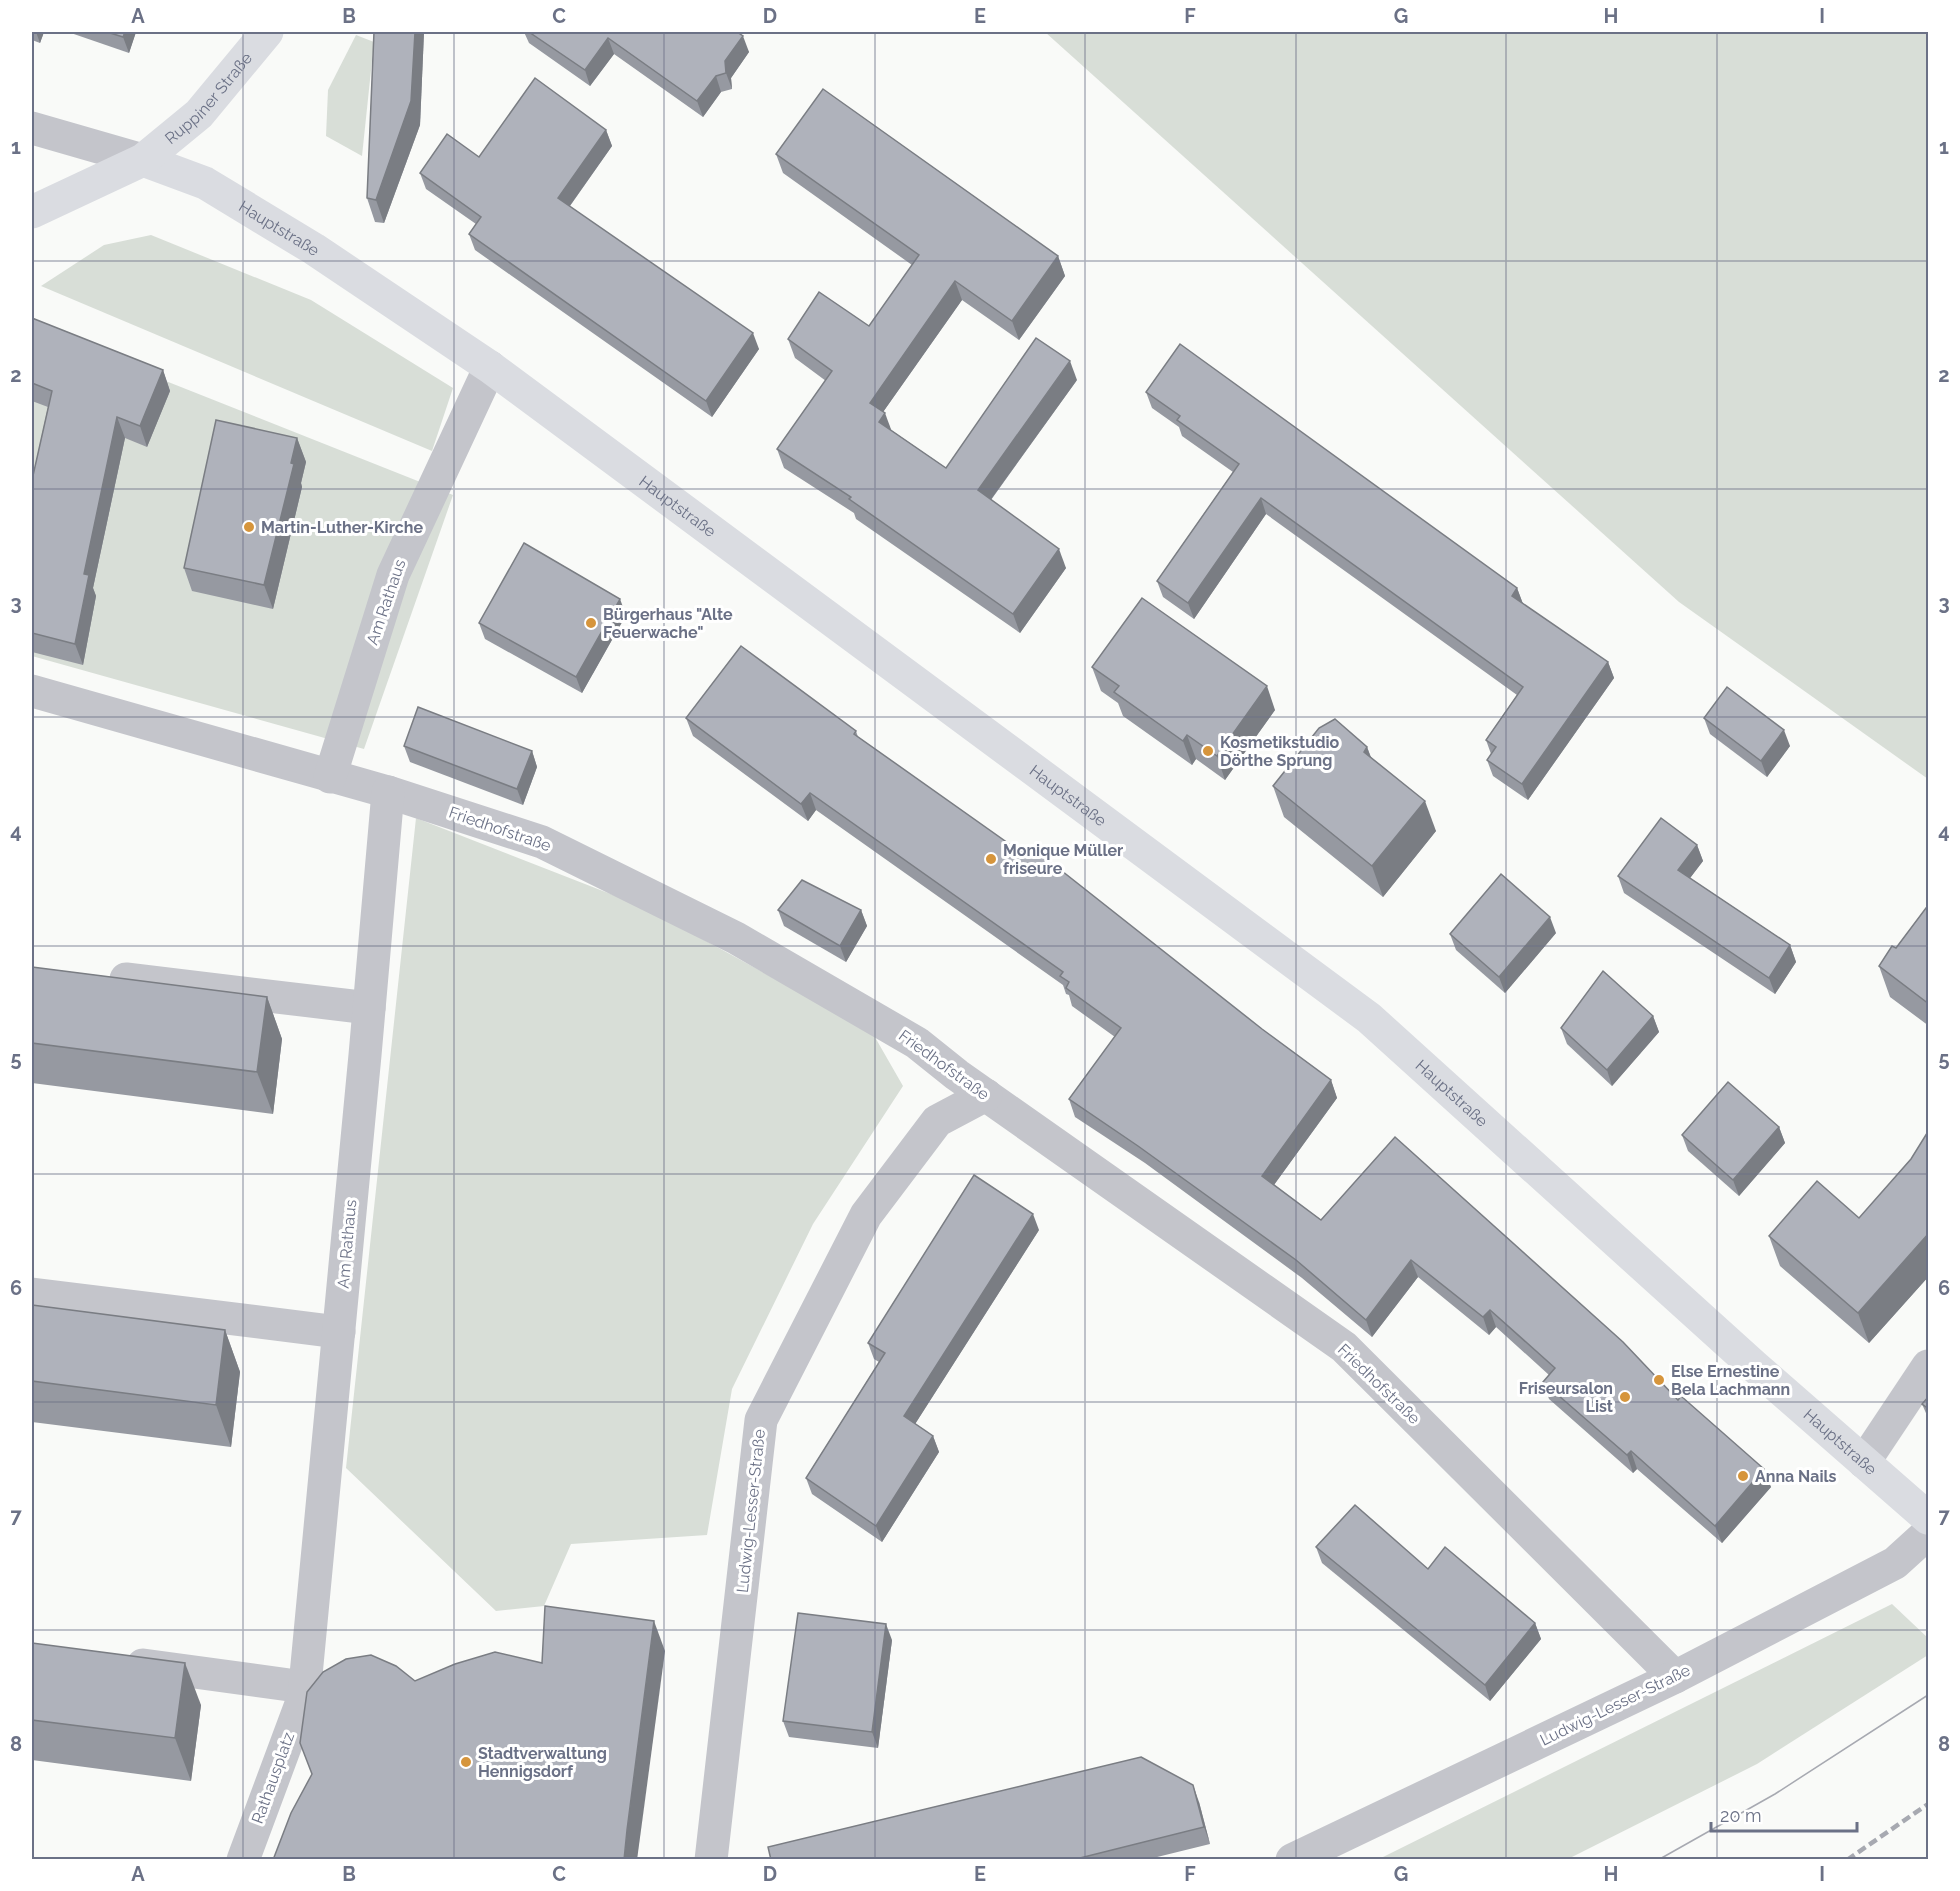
<svg xmlns="http://www.w3.org/2000/svg" width="1960" height="1891" viewBox="0 0 1960 1891" font-family="Raleway,sans-serif">
<style>
.green{fill:#d8ded7}
.lines{fill:none;stroke-linecap:round;stroke-linejoin:round}
.minor{stroke:#c4c5cb;stroke-width:33}
.major{stroke:#dadce1;stroke-width:33}
.tram{stroke:#a7a9b1;stroke-width:1.5}
.rail{stroke:#a7a9b1;stroke-width:4.5;stroke-dasharray:9 4.5;stroke-linecap:butt}
.wall{fill:#9699a1}
.shaded-wall{fill:#7a7d83}
.building{fill:#afb2bb;stroke:#7a7d83;stroke-width:1.5}
.grid{fill:none;stroke:#6b7186;stroke-width:1.5;stroke-opacity:0.55}
.poi-dot{fill:#d6953c;stroke:#fff;stroke-width:2}
.labels{text-anchor:middle;dominant-baseline:central;stroke-width:6;stroke-linejoin:round;paint-order:stroke}
.street-label{font-size:16px;fill:#6b7186;stroke:#fff}
.poi-label{font-size:16px;font-weight:bold;fill:#6b7186;stroke:#fff;text-anchor:start}
.neatline{fill:none;stroke:#6b7186;stroke-width:2}
.grid-label{font-size:20px;text-anchor:middle;font-weight:bold;fill:#6b7186}
</style>
<rect width="100%" height="100%" fill="#f9faf8"/>
<g class="green">
<polygon points="1045,32 1928,32 1928,779 1679,602"/>
<polygon points="356,35 374,42 362,156 326,136 328,90"/>
<polygon points="151,235 311,300 453,388 432,451 41,286 104,245"/>
<polygon points="32,328 453,495 364,749 32,656"/>
<polygon points="416,818 644,907 872,1032 903,1086 813,1224 732,1389 707,1535 571,1544 544,1606 496,1611 346,1468"/>
<polygon points="1892,1604 1928,1638 1928,1655 1757,1764 1568,1859 1379,1859"/>
</g>
<g class="lines">
<g class="minor">
<polyline points="32,128 143,160"/>
<polyline points="32,691 388,792 542,842 736,938 917,1043 957,1075 1344,1347 1675,1677"/>
<polyline points="330,777 393,575 490,367"/>
<polyline points="126,979 369,1008"/>
<polyline points="32,1294 339,1332"/>
<polyline points="1864,1462 1928,1366"/>
<polyline points="143,1665 304,1687"/>
<polyline points="243,1860 304,1696 365,1055 388,792"/>
<polyline points="711,1860 761,1420 866,1215 937,1121 986,1095"/>
<polyline points="1292,1860 1675,1677 1895,1563 1928,1533"/>
</g>
<g class="major">
<path id="s1" d="M 143,160 L 205,183 L 314,249 L 490,367 L 1369,1018 L 1754,1366 L 1928,1518"/>
<path id="s2" d="M 32,212 L 143,160 L 199,114 L 267,32"/>
</g>
<polyline class="tram" points="1658,1860 1775,1794 1928,1695"/>
<polyline class="rail" points="1847,1860 1928,1804"/>
</g>
<g class="wall">
<polygon points="32,32 44,32 40,43 32,40"/>
<polygon points="68,32 136,32 129,53"/>
<polygon points="374,32 424,32 420,125 384,223 375,222 367,198"/>
<polygon points="524,32 737,32 749,52 731,78 732,89 721,92 703,117 614,54 590,86 529,43"/>
<polygon points="606,130 612,146 570,206 759,349 712,417 475,250 469,234 476,224 426,189 420,173 479,157"/>
<polygon points="776,154 1058,256 1065,276 1019,340 962,300 883,412 891,430 946,468 1077,380 991,500 1066,568 1020,633 856,519 854,513 784,468 777,449 826,381 795,358 788,339 869,326 912,265 783,173"/>
<polygon points="32,318 163,370 170,391 147,447 125,438 93,588 96,596 83,665 32,652 32,480 48,407 32,401"/>
<polygon points="1146,392 1517,588 1523,604 1608,662 1614,678 1528,800 1493,776 1487,760 1491,754 1486,740 1517,695 1266,514 1194,619 1163,597 1157,581 1233,472 1182,436 1179,427 1152,408"/>
<polygon points="297,438 306,462 301,483 302,487 273,609 192,591 184,568"/>
<polygon points="626,615 582,693 485,639 479,623"/>
<polygon points="1092,667 1275,710 1225,780 1196,759 1192,765 1123,716 1118,703 1101,691"/>
<polygon points="686,718 856,731 858,737 1262,1029 1331,1080 1337,1098 1274,1185 1321,1220 1395,1137 1771,1487 1722,1543 1637,1469 1633,1473 1549,1399 1543,1382 1549,1375 1496,1327 1489,1335 1418,1277 1372,1337 1302,1278 1145,1163 1075,1117 1069,1099 1115,1037 1072,1006 1069,995 1066,994 1063,985 816,810 808,821 693,736"/>
<polygon points="1704,718 1790,746 1767,777 1710,734"/>
<polygon points="404,746 532,751 537,767 523,805 410,762"/>
<polygon points="1367,747 1371,757 1436,831 1383,897 1284,817 1273,786"/>
<polygon points="1697,845 1703,861 1690,878 1790,945 1796,962 1775,994 1624,893 1618,876"/>
<polygon points="1929,904 1929,1026 1890,997 1879,966 1896,948"/>
<polygon points="778,910 861,910 867,926 846,962 784,926"/>
<polygon points="1556,933 1505,993 1456,950 1450,934"/>
<polygon points="32,967 267,997 282,1039 273,1114 32,1083"/>
<polygon points="1653,1016 1659,1032 1612,1086 1567,1044 1561,1028"/>
<polygon points="1779,1127 1785,1143 1739,1196 1688,1151 1682,1135"/>
<polygon points="1929,1130 1929,1276 1869,1343 1780,1266 1769,1236 1859,1218 1911,1159"/>
<polygon points="1039,1230 915,1424 933,1436 939,1452 882,1542 812,1494 806,1478 879,1362 874,1359 868,1343"/>
<polygon points="32,1305 225,1330 240,1372 231,1447 32,1422"/>
<polygon points="1929,1396 1929,1420 1922,1404"/>
<polygon points="1316,1547 1428,1569 1535,1623 1541,1639 1490,1701 1322,1563"/>
<polygon points="892,1640 878,1748 789,1737 783,1721"/>
<polygon points="32,1643 201,1705 191,1781 32,1760"/>
<polygon points="1199,1802 1210,1844 1145,1860 771,1860"/>
</g>
<g class="shaded-wall">
<polygon points="36,32 44,32 40,43"/>
<polygon points="125,32 136,32 129,53 123,37"/>
<polygon points="415,32 424,32 420,125 384,223 376,200"/>
<polygon points="743,36 749,52 731,78 732,89 726,73 725,61"/>
<polygon points="608,38 614,54 590,86 585,70"/>
<polygon points="716,76 721,92 703,117 697,101"/>
<polygon points="606,130 612,146 564,214 558,198"/>
<polygon points="1058,256 1065,276 1019,340 1012,321"/>
<polygon points="955,281 962,300 876,422 870,403"/>
<polygon points="753,333 759,349 712,417 706,401"/>
<polygon points="1070,361 1077,380 984,509 978,490"/>
<polygon points="163,370 170,391 147,447 140,426"/>
<polygon points="885,413 892,432 879,422"/>
<polygon points="117,417 125,438 93,588 96,596 83,665 75,644 84,574"/>
<polygon points="297,438 306,462 301,483 302,487 273,609 264,585"/>
<polygon points="1261,498 1266,514 1194,619 1188,603"/>
<polygon points="1059,549 1066,568 1020,633 1013,614"/>
<polygon points="1517,588 1523,604 1512,596"/>
<polygon points="620,599 626,615 582,693 576,677"/>
<polygon points="1608,662 1614,678 1528,800 1522,784"/>
<polygon points="1267,686 1275,710 1225,780 1217,756"/>
<polygon points="1784,730 1790,746 1767,777 1761,761"/>
<polygon points="1187,735 1196,759 1192,765 1183,741"/>
<polygon points="1367,747 1378,778 1364,752"/>
<polygon points="532,751 537,767 523,805 517,789"/>
<polygon points="810,793 816,810 808,821 801,804"/>
<polygon points="1425,801 1436,831 1383,897 1372,866"/>
<polygon points="1697,845 1703,861 1684,886 1678,870"/>
<polygon points="861,910 867,926 846,962 840,946"/>
<polygon points="1550,917 1556,933 1505,993 1499,977"/>
<polygon points="1790,945 1796,962 1775,994 1769,978"/>
<polygon points="267,997 282,1039 273,1114 257,1072"/>
<polygon points="1653,1016 1659,1032 1612,1086 1607,1070"/>
<polygon points="1331,1080 1337,1098 1268,1193 1262,1176"/>
<polygon points="1779,1127 1785,1143 1739,1196 1733,1180"/>
<polygon points="1033,1214 1039,1230 910,1432 904,1416"/>
<polygon points="1929,1233 1929,1276 1869,1343 1858,1313"/>
<polygon points="1411,1260 1418,1277 1372,1337 1366,1320"/>
<polygon points="1490,1310 1496,1327 1489,1335 1483,1317"/>
<polygon points="225,1330 240,1372 231,1447 216,1405"/>
<polygon points="933,1436 939,1452 882,1542 876,1526"/>
<polygon points="1631,1451 1637,1469 1633,1473 1627,1455"/>
<polygon points="1764,1469 1771,1487 1722,1543 1715,1526"/>
<polygon points="654,1621 665,1651 637,1860 624,1860 627,1830"/>
<polygon points="1535,1623 1541,1639 1490,1701 1485,1685"/>
<polygon points="886,1624 892,1640 878,1748 872,1732"/>
<polygon points="185,1663 201,1705 191,1781 175,1738"/>
<polygon points="1193,1785 1199,1802 1210,1844 1204,1827"/>
</g>
<g class="building">
<polygon points="107,32 125,32 123,37"/>
<polygon points="374,32 415,32 411,101 376,200 367,198"/>
<polygon points="529,32 737,32 743,36 725,61 726,73 716,76 697,101 608,38 585,70"/>
<polygon points="535,78 606,130 558,198 753,333 706,401 469,234 481,217 420,173 447,134 479,157"/>
<polygon points="823,89 1058,256 1012,321 955,281 870,403 885,413 879,422 946,468 1036,338 1070,361 978,490 1059,549 1013,614 849,499 851,497 777,449 832,371 788,339 819,292 869,326 919,255 776,154"/>
<polygon points="32,318 163,370 140,426 117,417 84,574 89,575 75,644 32,633 32,480 52,391 32,383"/>
<polygon points="1180,344 1517,588 1512,596 1608,662 1522,784 1487,760 1496,747 1486,740 1523,687 1261,498 1188,603 1157,581 1239,464 1177,420 1180,416 1146,392"/>
<polygon points="216,420 297,438 291,463 294,464 264,585 184,568"/>
<polygon points="524,543 620,599 576,677 479,623"/>
<polygon points="1142,598 1267,686 1217,756 1187,735 1183,741 1114,692 1119,686 1092,667"/>
<polygon points="741,646 856,731 854,734 1022,853 1029,845 1262,1029 1331,1080 1262,1176 1321,1220 1395,1137 1623,1342 1678,1400 1681,1396 1764,1469 1715,1526 1631,1451 1627,1455 1543,1382 1555,1368 1490,1310 1483,1317 1411,1260 1366,1320 1296,1260 1138,1146 1069,1099 1121,1028 1066,988 1069,982 1060,976 1063,972 810,793 801,804 686,718"/>
<polygon points="1727,687 1784,730 1761,761 1704,718"/>
<polygon points="418,707 532,751 517,789 404,746"/>
<polygon points="1335,719 1367,747 1364,752 1425,801 1372,866 1273,786 1319,728"/>
<polygon points="1661,818 1697,845 1678,870 1790,945 1769,978 1618,876"/>
<polygon points="1501,874 1550,917 1499,977 1450,934"/>
<polygon points="802,880 861,910 840,946 778,910"/>
<polygon points="1929,904 1929,1004 1879,966 1892,946 1896,948"/>
<polygon points="32,967 267,997 257,1072 32,1043"/>
<polygon points="1603,971 1653,1016 1607,1070 1561,1028"/>
<polygon points="1728,1082 1779,1127 1733,1180 1682,1135"/>
<polygon points="1929,1130 1929,1233 1858,1313 1769,1236 1817,1181 1859,1218 1911,1159"/>
<polygon points="974,1175 1033,1214 904,1416 933,1436 876,1526 806,1478 885,1353 868,1343"/>
<polygon points="32,1305 225,1330 216,1405 32,1381"/>
<polygon points="1929,1396 1929,1409 1922,1404"/>
<polygon points="1355,1505 1428,1569 1445,1547 1535,1623 1485,1685 1316,1547"/>
<polygon points="545,1606 654,1621 627,1830 624,1860 273,1860 291,1813 312,1774 300,1743 307,1692 323,1672 346,1659 371,1655 396,1666 415,1681 455,1664 495,1652 542,1663"/>
<polygon points="798,1613 886,1624 872,1732 783,1721"/>
<polygon points="32,1643 185,1663 175,1738 32,1720"/>
<polygon points="1141,1757 1193,1785 1204,1827 1072,1860 771,1860 768,1847"/>
</g>
<path class="grid" d="M 243,32 L 243,1860M 454,32 L 454,1860M 664,32 L 664,1860M 875,32 L 875,1860M 1085,32 L 1085,1860M 1296,32 L 1296,1860M 1506,32 L 1506,1860M 1717,32 L 1717,1860M 32,261 L 1928,261M 32,489 L 1928,489M 32,717 L 1928,717M 32,946 L 1928,946M 32,1174 L 1928,1174M 32,1402 L 1928,1402M 32,1630 L 1928,1630"/>
<g class="poi-dot">
<circle cx="249" cy="527" r="6"/>
<circle cx="591" cy="623" r="6"/>
<circle cx="1208" cy="751" r="6"/>
<circle cx="991" cy="859" r="6"/>
<circle cx="1659" cy="1380" r="6"/>
<circle cx="1625" cy="1397" r="6"/>
<circle cx="1743" cy="1476" r="6"/>
<circle cx="466" cy="1762" r="6"/>
</g>
<g class="labels">
<g class="street-label">
<text stroke="none"><textPath href="#s2" startOffset="213">Ruppiner Straße</textPath></text>
<text stroke="none"><textPath href="#s1" startOffset="153">Hauptstraße</textPath></text>
<text stroke="none"><textPath href="#s1" startOffset="639">Hauptstraße</textPath></text>
<text transform="translate(386 602) rotate(-71)">Am Rathaus</text>
<text stroke="none"><textPath href="#s1" startOffset="1125">Hauptstraße</textPath></text>
<text transform="translate(500 829) rotate(19)">Friedhofstraße</text>
<text transform="translate(944 1065) rotate(36)">Friedhofstraße</text>
<text stroke="none"><textPath href="#s1" startOffset="1611">Hauptstraße</textPath></text>
<text transform="translate(347 1244) rotate(-85)">Am Rathaus</text>
<text transform="translate(1379 1384) rotate(44)">Friedhofstraße</text>
<text stroke="none"><textPath href="#s1" startOffset="2133">Hauptstraße</textPath></text>
<text transform="translate(751 1511) rotate(-84)">Ludwig-Lesser-Straße</text>
<text transform="translate(1615 1705) rotate(-26)">Ludwig-Lesser-Straße</text>
<text transform="translate(273 1778) rotate(-70)">Rathausplatz</text>
</g>
<g class="poi-label">
<text x="261" y="527">Martin-Luther-Kirche</text>
<text x="603" y="614">Bürgerhaus "Alte<tspan x="603" dy="18">Feuerwache"</tspan></text>
<text x="1220" y="742">Kosmetikstudio<tspan x="1220" dy="18">Dörthe Sprung</tspan></text>
<text x="1003" y="850">Monique Müller<tspan x="1003" dy="18">friseure</tspan></text>
<text x="1671" y="1371">Else Ernestine<tspan x="1671" dy="18">Bela Lachmann</tspan></text>
<text x="1613" y="1388" text-anchor="end">Friseursalon<tspan x="1613" dy="18">List</tspan></text>
<text x="1755" y="1476">Anna Nails</text>
<text x="478" y="1753">Stadtverwaltung<tspan x="478" dy="18">Hennigsdorf</tspan></text>
</g>
</g>
<rect width="1960" height="1891" fill="none" stroke="#ffffff" stroke-width="66"/>
<path d="M1711 1822v9h146v-9" fill="none" stroke="#6b7186" stroke-width="3"/>
<text x="1720" y="1822" font-size="18" fill="#6b7186" stroke="#ffffff" stroke-width="4.5" paint-order="stroke">20 m</text>
<rect x="33" y="33" width="1894" height="1825" class="neatline"/>
<g class="grid-label">
<text x="138" y="23">A</text>
<text x="349" y="23">B</text>
<text x="559" y="23">C</text>
<text x="770" y="23">D</text>
<text x="980" y="23">E</text>
<text x="1190" y="23">F</text>
<text x="1401" y="23">G</text>
<text x="1611" y="23">H</text>
<text x="1822" y="23">I</text>
<text x="16" y="154">1</text>
<text x="1944" y="154">1</text>
<text x="16" y="382">2</text>
<text x="1944" y="382">2</text>
<text x="16" y="610">3</text>
<text x="1944" y="610">3</text>
<text x="16" y="838">4</text>
<text x="1944" y="838">4</text>
<text x="16" y="1066">5</text>
<text x="1944" y="1066">5</text>
<text x="16" y="1295">6</text>
<text x="1944" y="1295">6</text>
<text x="16" y="1523">7</text>
<text x="1944" y="1523">7</text>
<text x="16" y="1751">8</text>
<text x="1944" y="1751">8</text>
<text x="138" y="1881">A</text>
<text x="349" y="1881">B</text>
<text x="559" y="1881">C</text>
<text x="770" y="1881">D</text>
<text x="980" y="1881">E</text>
<text x="1190" y="1881">F</text>
<text x="1401" y="1881">G</text>
<text x="1611" y="1881">H</text>
<text x="1822" y="1881">I</text>
</g>
</svg>
